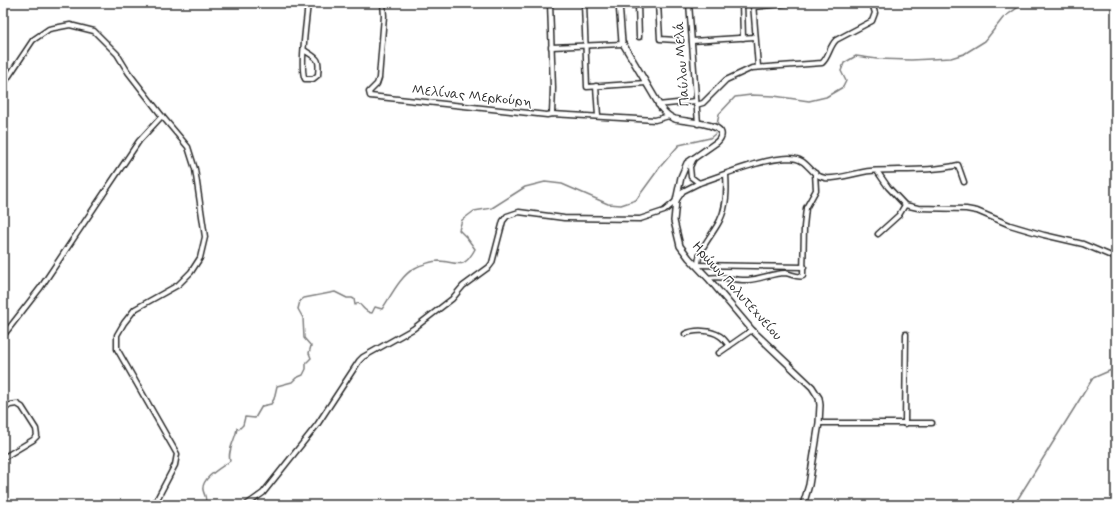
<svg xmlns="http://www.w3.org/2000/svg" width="1119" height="508" viewBox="0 0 1119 508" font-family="Mynerve,sans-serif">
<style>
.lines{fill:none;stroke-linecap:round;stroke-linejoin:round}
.stream{stroke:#7e7e7e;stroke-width:1.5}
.minor-casing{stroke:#2b2b2b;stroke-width:7}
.tertiary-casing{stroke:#2b2b2b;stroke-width:8}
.minor{stroke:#fff;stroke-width:4}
.tertiary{stroke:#fff;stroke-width:5}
.labels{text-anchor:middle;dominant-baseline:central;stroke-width:3;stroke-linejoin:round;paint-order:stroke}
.street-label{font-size:14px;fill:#2b2b2b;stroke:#fff}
</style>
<rect width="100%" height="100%" fill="#fff"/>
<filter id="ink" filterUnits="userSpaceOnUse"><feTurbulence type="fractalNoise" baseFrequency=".025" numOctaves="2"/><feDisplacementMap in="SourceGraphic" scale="8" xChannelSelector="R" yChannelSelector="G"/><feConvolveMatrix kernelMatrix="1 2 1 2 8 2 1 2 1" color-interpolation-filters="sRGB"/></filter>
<g filter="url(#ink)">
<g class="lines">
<g class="stream">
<polyline points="717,125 719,114 735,97 751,95 774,96 809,101 826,97 843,87 846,81 841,71 844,63 856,56 877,59 911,60 951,58 964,54 985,41 1003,18 1024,3"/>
<path d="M 205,505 C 207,496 205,498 203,490 C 201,478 222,467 230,461 C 227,450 236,439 237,428 L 239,429 L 243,425 L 245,417 L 255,418 L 262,406 L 271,404 L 274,399 L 277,386 L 292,382 L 296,378 L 303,375 L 306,369 L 306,363 L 311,358 L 309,353 L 311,346 L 304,338 L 303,318 L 298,309 L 300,301 L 304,298 L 335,292 L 347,298 L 352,298 L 354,299 L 355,305 L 358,303 C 364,307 364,312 372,313 L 375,307 L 382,309 C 391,296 400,276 415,268 C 420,265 433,261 439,261 C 459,262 463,271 475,249 L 467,238 L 459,230 L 462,220 L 474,211 L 492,208 L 525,187 L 545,182 L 562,184 L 608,204 L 621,205 L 636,200 L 660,167 L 679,145 L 710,138 L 715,134"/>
<polyline points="1014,505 1093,378 1116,368"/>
</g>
<g class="minor-casing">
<g id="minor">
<polyline points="383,3 384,16 379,78 377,84 369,92 370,96 547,115 552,114 655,120 669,116"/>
<polyline points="550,3 553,88 552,114"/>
<polyline points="584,3 587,87 646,83"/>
<polyline points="658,3 660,39 676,40"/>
<polyline points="689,3 698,124"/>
<polyline points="742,3 743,38"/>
<polyline points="753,3 758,67"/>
<polyline points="638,4 639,37"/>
<polyline points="619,6 683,3"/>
<polyline points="753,7 793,3"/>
<polyline points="692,41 755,37"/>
<polyline points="551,47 623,44"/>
<path d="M 304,50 C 317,59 320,57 318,75 L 313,79 L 305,79 C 299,70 307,16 308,3"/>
<polyline points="3,85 33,40 49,29 70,25 94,31 117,54 128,72 162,116 188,147 195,169 205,237 200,258 191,272 178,285 135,309 124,323 117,335 117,349 177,454 175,465 154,505"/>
<polyline points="596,86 598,116"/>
<polyline points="658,105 696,101"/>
<path d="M 696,105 L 703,103 L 726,80 L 752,68 L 822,63 C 829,57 829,47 836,40 L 872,21 L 875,13 L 872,3"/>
<path d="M 694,158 L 690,167 L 691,177 L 699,183 C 727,174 760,159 789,158 C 810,158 808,175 825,178 C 836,180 858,172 870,171 C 899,169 929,172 958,165 L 964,182"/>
<polyline points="877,171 888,187 905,205 918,208 966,209 977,211 1010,225 1044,235 1083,244 1116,258"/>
<polyline points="878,234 899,215 905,205"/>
<polyline points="695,265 804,267"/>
<path d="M 698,267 C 697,249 713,235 720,220 C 727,206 727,190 726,174"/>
<path d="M 708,278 C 722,275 734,281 748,280 C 761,279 773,273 785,273 C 792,274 797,278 803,276 L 804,227 L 806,208 L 816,190 L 815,173"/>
<path d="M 685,334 C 695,329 711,330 720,336 C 723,338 727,343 729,346"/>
<polyline points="3,336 41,287 139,141 162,116"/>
<polyline points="719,353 752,330"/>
<polyline points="3,410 10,405 17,404 22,407 36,429 37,436 33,440 3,458"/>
<polyline points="819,423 932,423"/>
<polyline points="905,424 906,334"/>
<polyline points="3,501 5,505"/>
<polyline points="246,505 263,493 317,425 359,361 363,357 413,329 452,299 463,286 489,267 492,263 503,221 507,216 519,212 564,218 640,219 664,211 676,201 683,191 699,183"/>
</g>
</g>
<g class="tertiary-casing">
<path id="tertiary" d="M 619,3 L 622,42 L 661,108 C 665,113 669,117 675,119 C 685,122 736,123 717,142 L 687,163 L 681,177 L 676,201 L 674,221 L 680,246 L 689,258 L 708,278 L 752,330 L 812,387 L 819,398 L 820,405 L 819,423 L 809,485 L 803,505"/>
</g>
<use href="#minor" class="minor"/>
<use href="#tertiary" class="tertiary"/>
</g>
</g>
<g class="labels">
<g class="street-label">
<text transform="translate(682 64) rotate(-94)">Παύλου Μελά</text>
<text transform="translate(472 96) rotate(6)">Μελίνας Μερκούρη</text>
<text transform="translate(737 291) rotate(48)">Ηρώων Πολυτεχνείου</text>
</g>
</g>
<rect width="1119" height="508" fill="none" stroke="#fff" stroke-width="16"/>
<rect x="8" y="8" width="1103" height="492" fill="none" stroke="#2b2b2b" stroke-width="1.5" filter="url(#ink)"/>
</svg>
